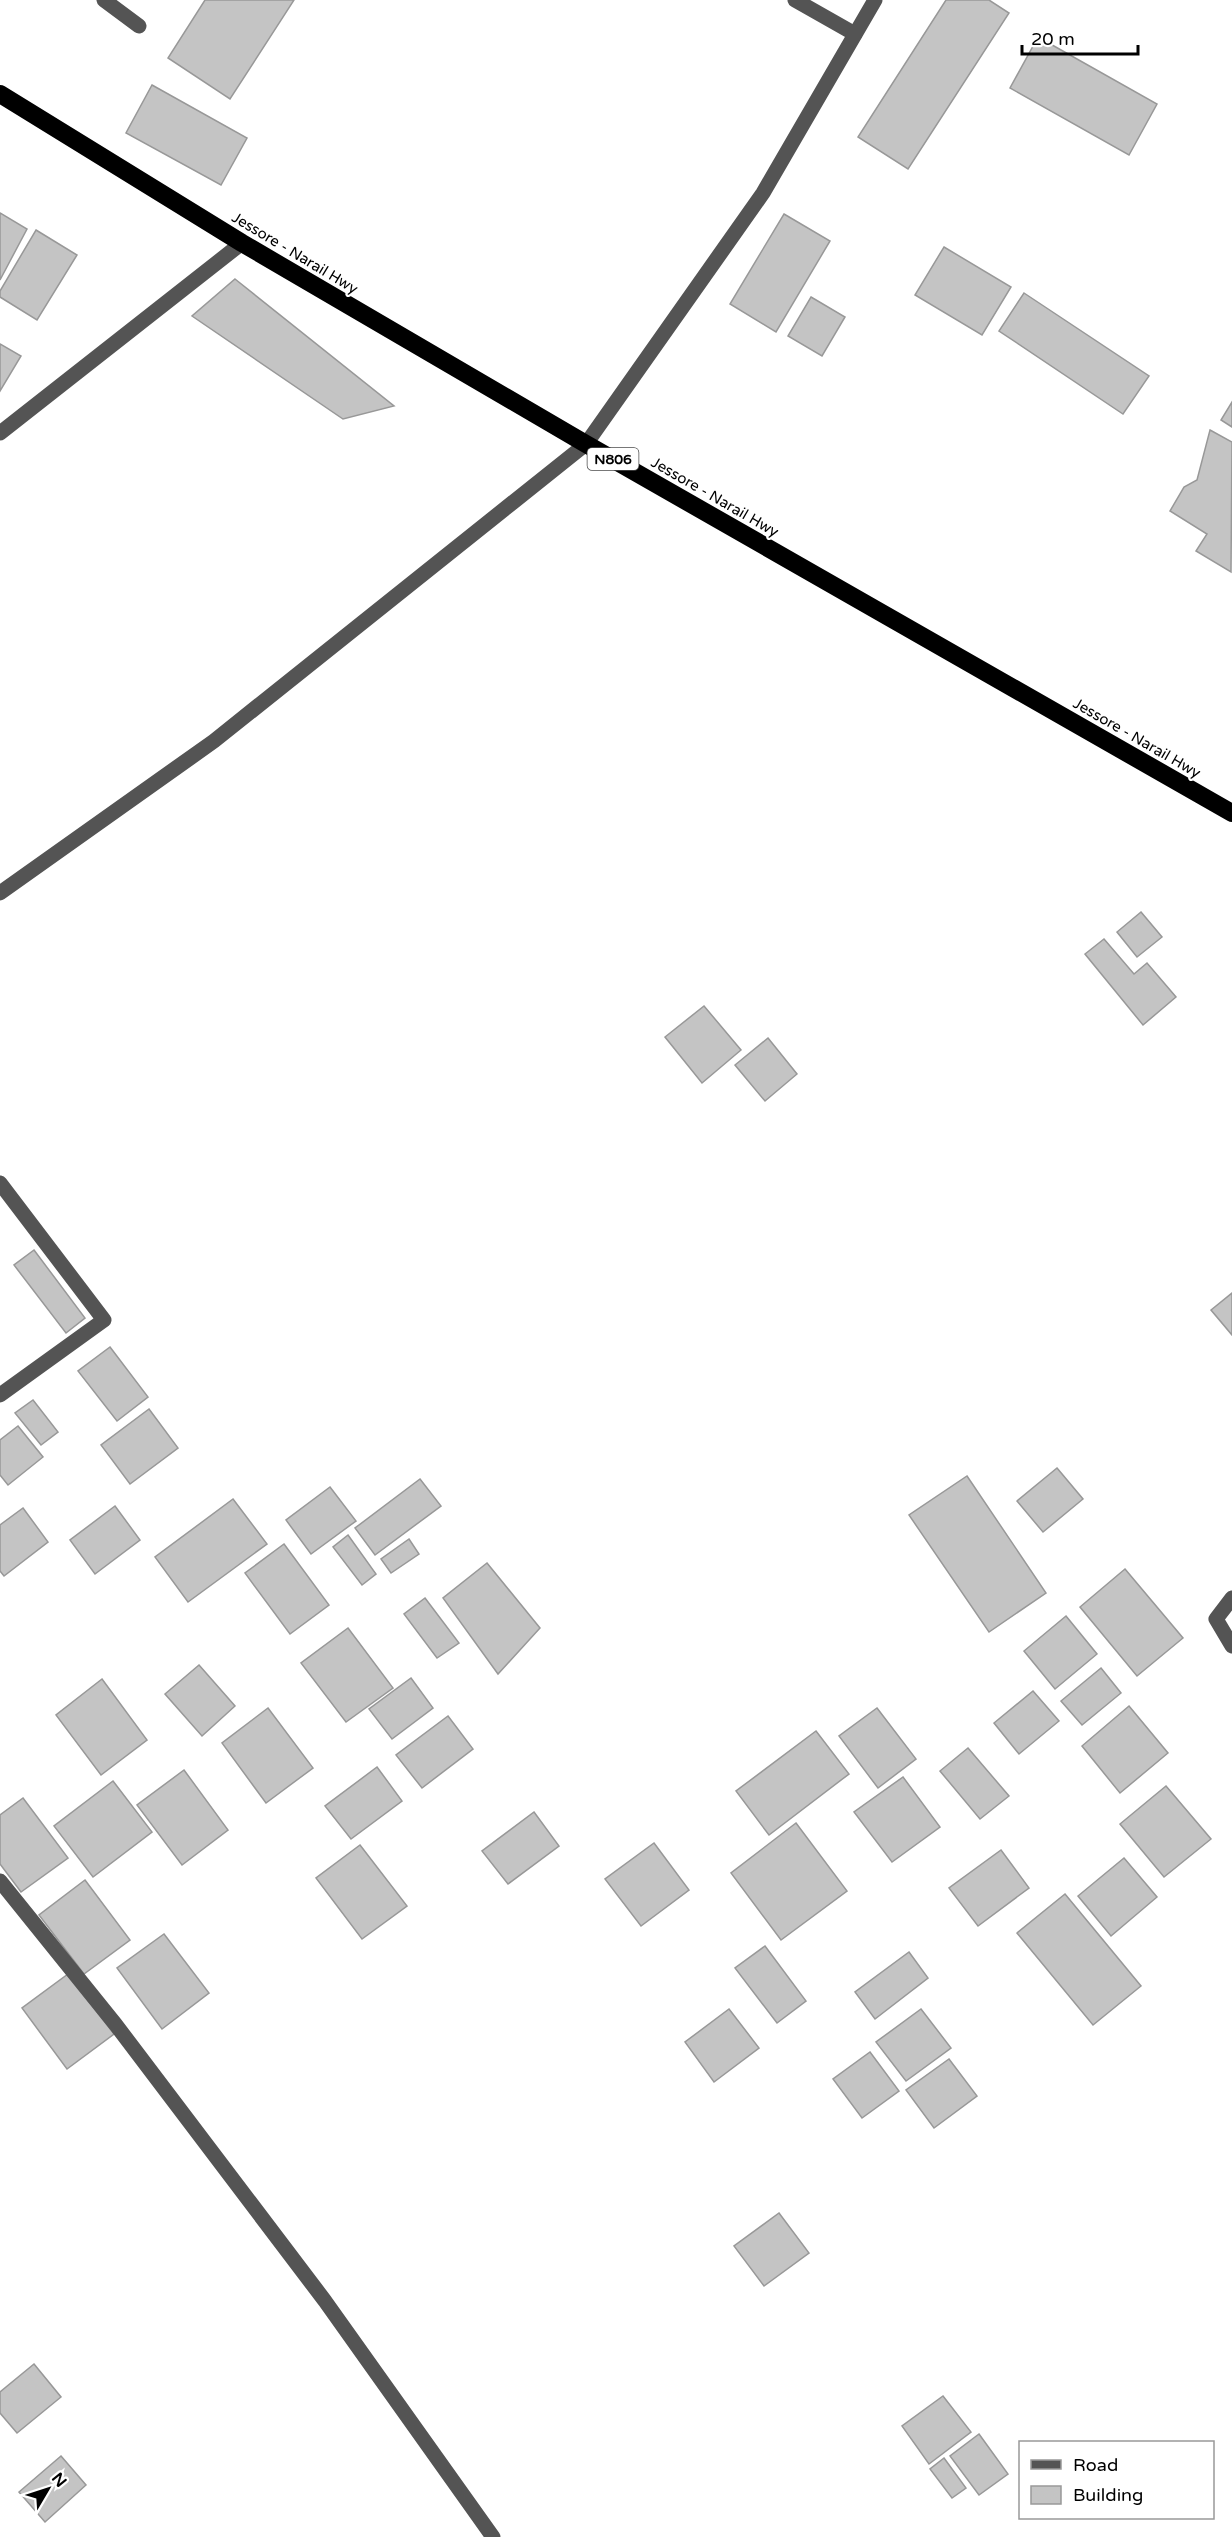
<svg xmlns="http://www.w3.org/2000/svg" width="1232" height="2537" viewBox="0 0 1232 2537" font-family="'Varela Round',sans-serif">
<style>
.building{fill:#c4c4c4;stroke:#989898;stroke-width:1.5}
.lines{fill:none;stroke-linecap:round;stroke-linejoin:round}
.minor{stroke:#545454;stroke-width:15}
.highway{stroke:#000;stroke-width:18}
.labels{text-anchor:middle;dominant-baseline:central;stroke-width:4.5;stroke-linejoin:round;paint-order:stroke}
.shield{fill:#fff;stroke:#4c4c4c;stroke-width:1.5}
.shield-label{font-size:14px;font-weight:bold;fill:#000}
.street-label{font-size:15px;fill:#000;stroke:#fff}
</style>
<rect width="100%" height="100%" fill="#fff"/>
<g class="building">
<polygon points="205,0 294,0 230,99 168,58"/>
<polygon points="946,0 989,0 1009,13 908,169 858,137"/>
<polygon points="1038,37 1157,104 1129,155 1010,88"/>
<polygon points="152,85 247,138 221,185 126,133"/>
<polygon points="0,213 27,229 0,280"/>
<polygon points="784,214 830,241 776,332 730,304"/>
<polygon points="36,230 77,255 37,320 0,297 0,291"/>
<polygon points="944,247 1011,287 982,335 915,295"/>
<polygon points="235,279 394,406 343,419 192,316"/>
<polygon points="1024,293 1149,376 1123,414 999,331"/>
<polygon points="811,297 845,317 822,356 788,336"/>
<polygon points="0,344 21,356 0,391"/>
<polygon points="1232,402 1232,427 1221,420"/>
<polygon points="1210,430 1232,442 1231,572 1196,551 1207,534 1170,511 1184,487 1197,480"/>
<polygon points="1141,912 1162,937 1137,957 1117,932"/>
<polygon points="1104,939 1134,974 1147,963 1176,997 1143,1025 1085,954"/>
<polygon points="704,1006 741,1050 702,1083 665,1037"/>
<polygon points="768,1038 797,1074 765,1101 735,1065"/>
<polygon points="34,1250 85,1318 66,1333 14,1265"/>
<polygon points="1232,1293 1232,1335 1211,1310"/>
<polygon points="110,1347 148,1397 117,1421 78,1371"/>
<polygon points="33,1400 58,1432 41,1445 15,1413"/>
<polygon points="149,1409 178,1448 130,1484 101,1445"/>
<polygon points="18,1426 43,1457 8,1485 0,1475 0,1440"/>
<polygon points="1057,1468 1083,1499 1043,1532 1017,1501"/>
<polygon points="967,1476 1046,1593 989,1632 909,1515"/>
<polygon points="420,1479 441,1506 375,1555 355,1528"/>
<polygon points="330,1487 356,1521 311,1554 286,1520"/>
<polygon points="233,1499 267,1544 188,1602 155,1557"/>
<polygon points="115,1506 140,1540 95,1574 70,1540"/>
<polygon points="23,1508 48,1542 4,1576 0,1571 0,1525"/>
<polygon points="348,1535 376,1574 362,1585 333,1547"/>
<polygon points="409,1539 419,1554 391,1573 381,1559"/>
<polygon points="284,1544 329,1605 290,1634 245,1573"/>
<polygon points="487,1563 540,1628 498,1674 443,1598"/>
<polygon points="1125,1569 1183,1638 1137,1676 1080,1607"/>
<polygon points="425,1598 459,1643 437,1658 404,1614"/>
<polygon points="1066,1616 1097,1654 1055,1689 1024,1651"/>
<polygon points="348,1628 393,1688 346,1722 301,1663"/>
<polygon points="199,1665 235,1706 202,1736 165,1694"/>
<polygon points="1101,1668 1121,1693 1082,1725 1061,1701"/>
<polygon points="411,1678 433,1708 392,1739 369,1709"/>
<polygon points="102,1679 147,1740 101,1775 56,1715"/>
<polygon points="1033,1691 1059,1721 1019,1754 994,1723"/>
<polygon points="1129,1706 1168,1753 1120,1793 1082,1746"/>
<polygon points="268,1708 313,1768 266,1803 222,1743"/>
<polygon points="877,1708 916,1759 878,1788 839,1736"/>
<polygon points="448,1716 473,1749 422,1788 396,1755"/>
<polygon points="816,1731 849,1774 769,1835 736,1791"/>
<polygon points="968,1748 1009,1796 980,1819 940,1771"/>
<polygon points="377,1767 402,1801 351,1839 325,1806"/>
<polygon points="184,1770 228,1830 182,1865 137,1805"/>
<polygon points="903,1777 940,1827 892,1862 854,1812"/>
<polygon points="113,1781 152,1832 93,1877 54,1826"/>
<polygon points="1166,1786 1211,1839 1164,1877 1120,1824"/>
<polygon points="23,1798 68,1858 21,1892 0,1864 0,1815"/>
<polygon points="534,1812 559,1846 508,1884 482,1851"/>
<polygon points="796,1823 847,1891 781,1940 731,1873"/>
<polygon points="654,1843 689,1890 641,1926 605,1879"/>
<polygon points="360,1845 407,1906 362,1939 316,1878"/>
<polygon points="1001,1850 1029,1888 978,1926 949,1888"/>
<polygon points="1124,1858 1157,1897 1111,1936 1078,1896"/>
<polygon points="85,1880 130,1940 84,1974 39,1915"/>
<polygon points="1065,1894 1141,1986 1093,2025 1017,1933"/>
<polygon points="164,1934 209,1993 162,2029 117,1968"/>
<polygon points="765,1946 806,2001 777,2023 735,1968"/>
<polygon points="909,1952 928,1978 875,2019 855,1992"/>
<polygon points="68,1974 114,2034 67,2069 22,2008"/>
<polygon points="729,2009 759,2048 714,2082 685,2042"/>
<polygon points="921,2009 951,2048 906,2081 876,2042"/>
<polygon points="870,2052 899,2091 862,2118 833,2079"/>
<polygon points="949,2059 977,2096 934,2128 906,2090"/>
<polygon points="779,2213 809,2253 764,2286 734,2246"/>
<polygon points="34,2364 61,2397 17,2433 0,2413 0,2392"/>
<polygon points="943,2396 971,2432 929,2464 902,2426"/>
<polygon points="979,2434 1008,2474 979,2495 950,2456"/>
<polygon points="61,2456 86,2485 45,2522 19,2492"/>
<polygon points="944,2458 966,2488 952,2498 930,2469"/>
</g>
<g class="lines">
<g class="minor">
<polyline points="104,0 139,26"/>
<polyline points="795,0 855,34"/>
<polyline points="0,433 242,243"/>
<polyline points="0,893 214,741 586,444 763,193 875,0"/>
<polyline points="0,1183 104,1320 0,1395"/>
<polyline points="1232,1598 1216,1619 1232,1646"/>
<polyline points="0,1881 116,2025 325,2301 493,2537"/>
</g>
<polyline class="highway" points="0,94 242,243 586,444 1232,813"/>
</g>
<g class="labels">
<rect class="shield" x="587.5" y="448" width="51" height="22" rx="4.5"/>
<g class="shield-label">
<text x="613" y="459">N806</text>
</g>
<g class="street-label">
<text transform="translate(295 253) rotate(31)">Jessore - Narail Hwy</text>
<text transform="translate(715 497) rotate(30)">Jessore - Narail Hwy</text>
<text transform="translate(1137 738) rotate(30)">Jessore - Narail Hwy</text>
</g>
</g>
<rect x="1019" y="2441" width="195" height="78" fill="#ffffff" stroke="#999999" stroke-width="1.5"/>
<rect x="1031" y="2460" width="30" height="9" fill="#545454" stroke="#999999" stroke-width="1.5"/>
<text x="1073" y="2471" font-size="18" fill="#000000">Road</text>
<rect x="1031" y="2486" width="30" height="18" fill="#c4c4c4" stroke="#999999" stroke-width="1.5"/>
<text x="1073" y="2501" font-size="18" fill="#000000">Building</text>
<g transform="translate(48 2489) rotate(51)" stroke="#ffffff" stroke-width="4.5" paint-order="stroke">
<path d="M0-4.5L10 22L0 15L-10 22Z" fill="#000000"/>
<text y="-9" font-size="16" font-weight="bold" text-anchor="middle" fill="#000000">N</text>
</g>
<path d="M1022 45v9h116v-9" fill="none" stroke="#000000" stroke-width="3"/>
<text x="1031" y="45" font-size="18" fill="#000000" stroke="#ffffff" stroke-width="4.5" paint-order="stroke">20 m</text>
</svg>
